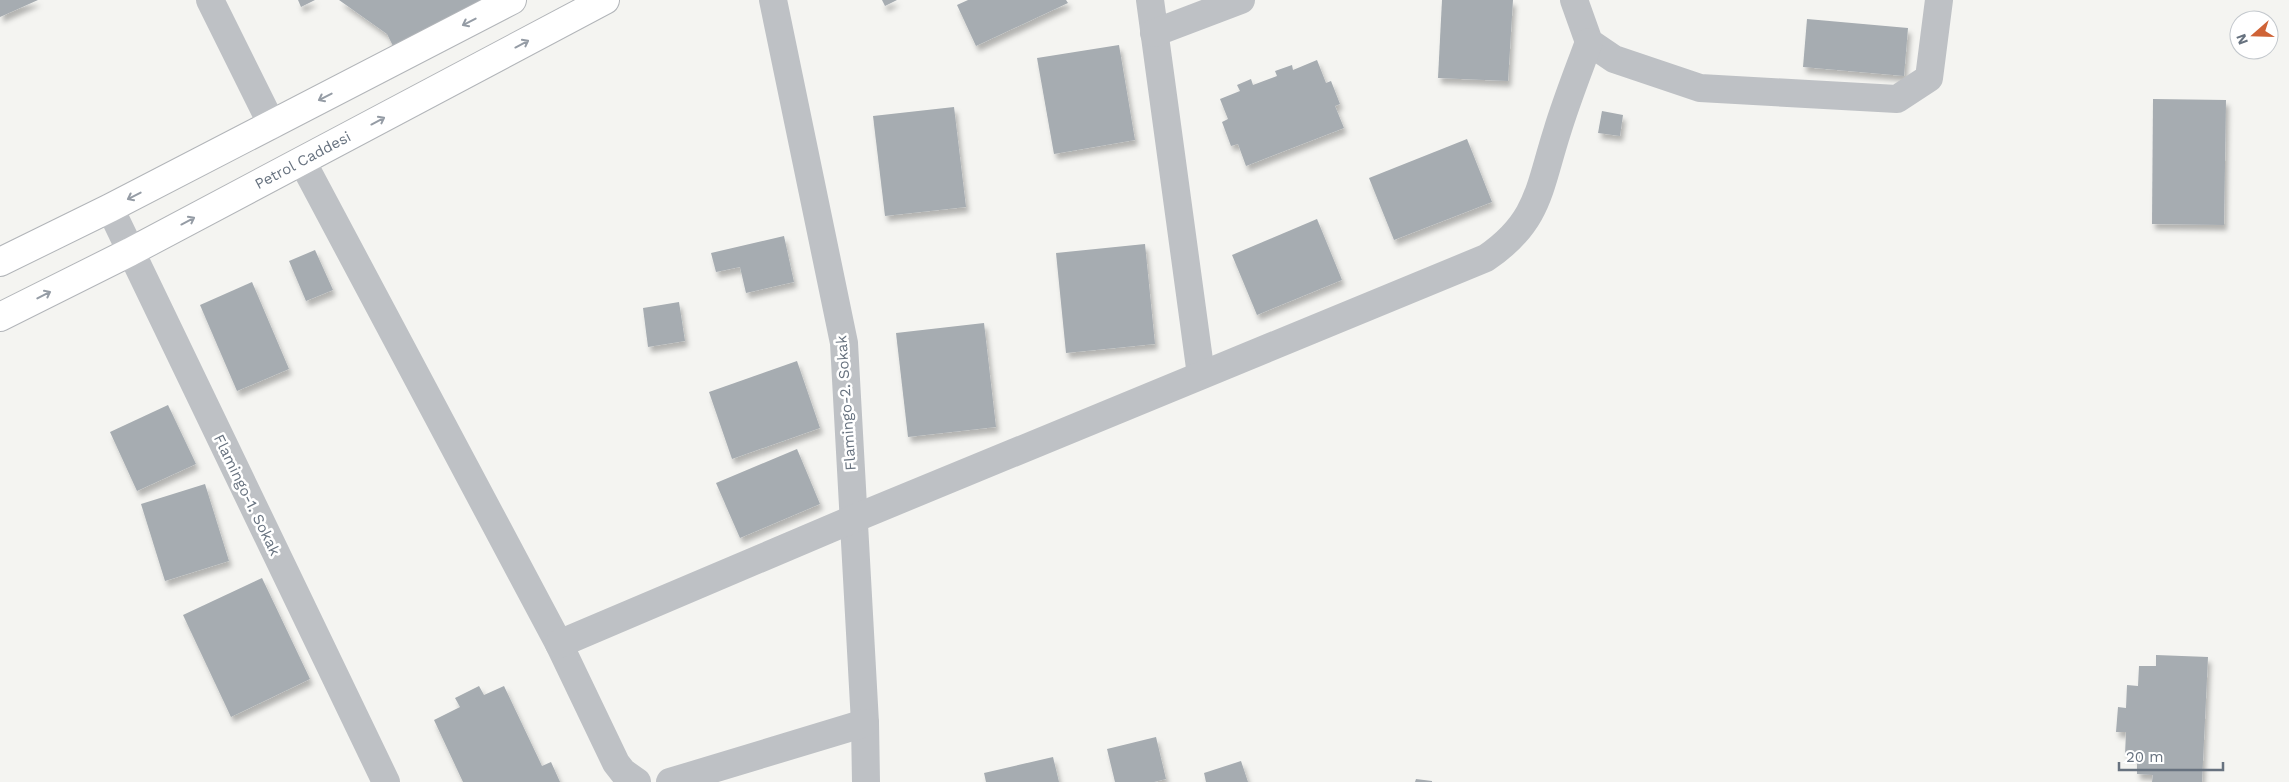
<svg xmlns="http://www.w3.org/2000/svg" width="2289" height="782" viewBox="0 0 2289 782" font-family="'Work Sans',sans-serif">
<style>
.building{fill:#a6acb1;filter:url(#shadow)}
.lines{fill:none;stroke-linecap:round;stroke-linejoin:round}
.major-casing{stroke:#b2b5b9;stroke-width:30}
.minor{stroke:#bec1c5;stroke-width:28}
.major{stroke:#fff;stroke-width:28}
.oneway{stroke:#959ca5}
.labels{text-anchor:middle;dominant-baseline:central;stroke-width:5;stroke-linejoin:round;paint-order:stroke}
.street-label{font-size:15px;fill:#67727f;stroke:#fff}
</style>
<defs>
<filter id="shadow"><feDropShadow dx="3" dy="5.5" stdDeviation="2.5" flood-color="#0004"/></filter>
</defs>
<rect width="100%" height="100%" fill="#f4f4f1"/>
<g class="building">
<polygon points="0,0 38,0 0,17"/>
<polygon points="298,0 315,0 301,7"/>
<polygon points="339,0 501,0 395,50 387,34"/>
<polygon points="882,0 897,0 885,6"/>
<polygon points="968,0 1066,0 1068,3 976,46 957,5"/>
<polygon points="1442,0 1513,0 1508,81 1438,78"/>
<polygon points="1807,19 1908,28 1904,76 1803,67"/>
<polygon points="1119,45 1135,140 1054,154 1037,58"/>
<polygon points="1317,60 1326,83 1331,81 1340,104 1335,106 1344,128 1246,166 1238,144 1231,146 1222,122 1228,119 1220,99 1240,91 1237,85 1251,79 1253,85 1277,76 1275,71 1292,65 1293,70"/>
<polygon points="2153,99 2226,100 2224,225 2152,224"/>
<polygon points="954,107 966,207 885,216 873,116"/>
<polygon points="1602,111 1623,115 1620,136 1598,133"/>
<polygon points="1467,139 1492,202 1394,240 1369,178"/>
<polygon points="1317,219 1342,280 1257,315 1232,255"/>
<polygon points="784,236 794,282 746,293 740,267 716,272 711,253"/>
<polygon points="1145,244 1155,344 1066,353 1056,253"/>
<polygon points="315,250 333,290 306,301 289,261"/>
<polygon points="252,282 289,369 237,391 200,305"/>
<polygon points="679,302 685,341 648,347 643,308"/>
<polygon points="984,323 996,427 908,437 896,333"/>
<polygon points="797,361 820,428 732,459 709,392"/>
<polygon points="168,405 196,464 137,491 110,432"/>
<polygon points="797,449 820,504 740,538 716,483"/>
<polygon points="205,484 229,561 165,581 141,504"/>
<polygon points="262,578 310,679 231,717 183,615"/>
<polygon points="2156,655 2208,657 2202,782 2152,782 2153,775 2137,774 2137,756 2125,755 2126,732 2116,732 2118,707 2126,708 2127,685 2138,686 2139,666 2156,666"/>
<polygon points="479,686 484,695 504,686 542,766 551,762 560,782 463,782 434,720 460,707 455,698"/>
<polygon points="1156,737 1166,779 1154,782 1115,782 1107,749"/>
<polygon points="1053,757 1059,782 986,782 984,773"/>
<polygon points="1241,761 1248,782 1206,782 1204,773"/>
<polygon points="1416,779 1432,781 1432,782 1415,782"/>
</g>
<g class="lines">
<g class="major-casing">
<g id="major">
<polyline points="0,262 110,208 512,0"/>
<path id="s1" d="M 0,317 L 130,252 L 605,0"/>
</g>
</g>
<g class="minor">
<polyline points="210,0 272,125"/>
<polyline points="773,0 844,343 865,723 866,782"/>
<polyline points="1150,0 1201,375"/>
<polyline points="1574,0 1589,42 1614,59 1700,88 1897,99 1929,78 1939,0"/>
<polyline points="1154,33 1241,0"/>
<polyline points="302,161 559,644 616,763 623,772 637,782"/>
<polyline points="110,208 386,782"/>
<path d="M 559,644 L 853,519 L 1486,258 C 1539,222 1539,188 1557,132 C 1566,102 1578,72 1589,42"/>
<polyline points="670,782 865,723"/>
</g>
<use href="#major" class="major"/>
</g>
<defs><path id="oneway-shaft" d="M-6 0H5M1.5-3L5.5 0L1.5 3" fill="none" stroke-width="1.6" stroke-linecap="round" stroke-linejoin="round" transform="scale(1.25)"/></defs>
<g class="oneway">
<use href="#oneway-shaft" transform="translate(469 22) rotate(153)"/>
<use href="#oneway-shaft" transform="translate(522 44) rotate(-28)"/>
<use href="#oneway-shaft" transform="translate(325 97) rotate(153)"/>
<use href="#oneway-shaft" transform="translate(378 121) rotate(-28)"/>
<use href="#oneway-shaft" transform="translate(134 196) rotate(153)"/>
<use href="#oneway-shaft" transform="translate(188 221) rotate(-28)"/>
<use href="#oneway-shaft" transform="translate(44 295) rotate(-27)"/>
</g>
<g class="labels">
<g class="street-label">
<text stroke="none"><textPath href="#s1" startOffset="341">Petrol Caddesi</textPath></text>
<text transform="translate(846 403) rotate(-94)">Flamingo-2. Sokak</text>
<text transform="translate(247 495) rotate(64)">Flamingo-1. Sokak</text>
</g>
</g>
<g transform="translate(2254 35) rotate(250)"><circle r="24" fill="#ffffff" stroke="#c2c7cc"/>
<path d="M0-4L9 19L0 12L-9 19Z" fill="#cf6336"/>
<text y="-8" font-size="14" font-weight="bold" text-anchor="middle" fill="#67727f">N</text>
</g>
<path d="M2119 762v8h104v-8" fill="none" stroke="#67727f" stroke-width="2.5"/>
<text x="2126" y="762" font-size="15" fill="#67727f" stroke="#ffffff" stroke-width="4" paint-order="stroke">20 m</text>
</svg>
